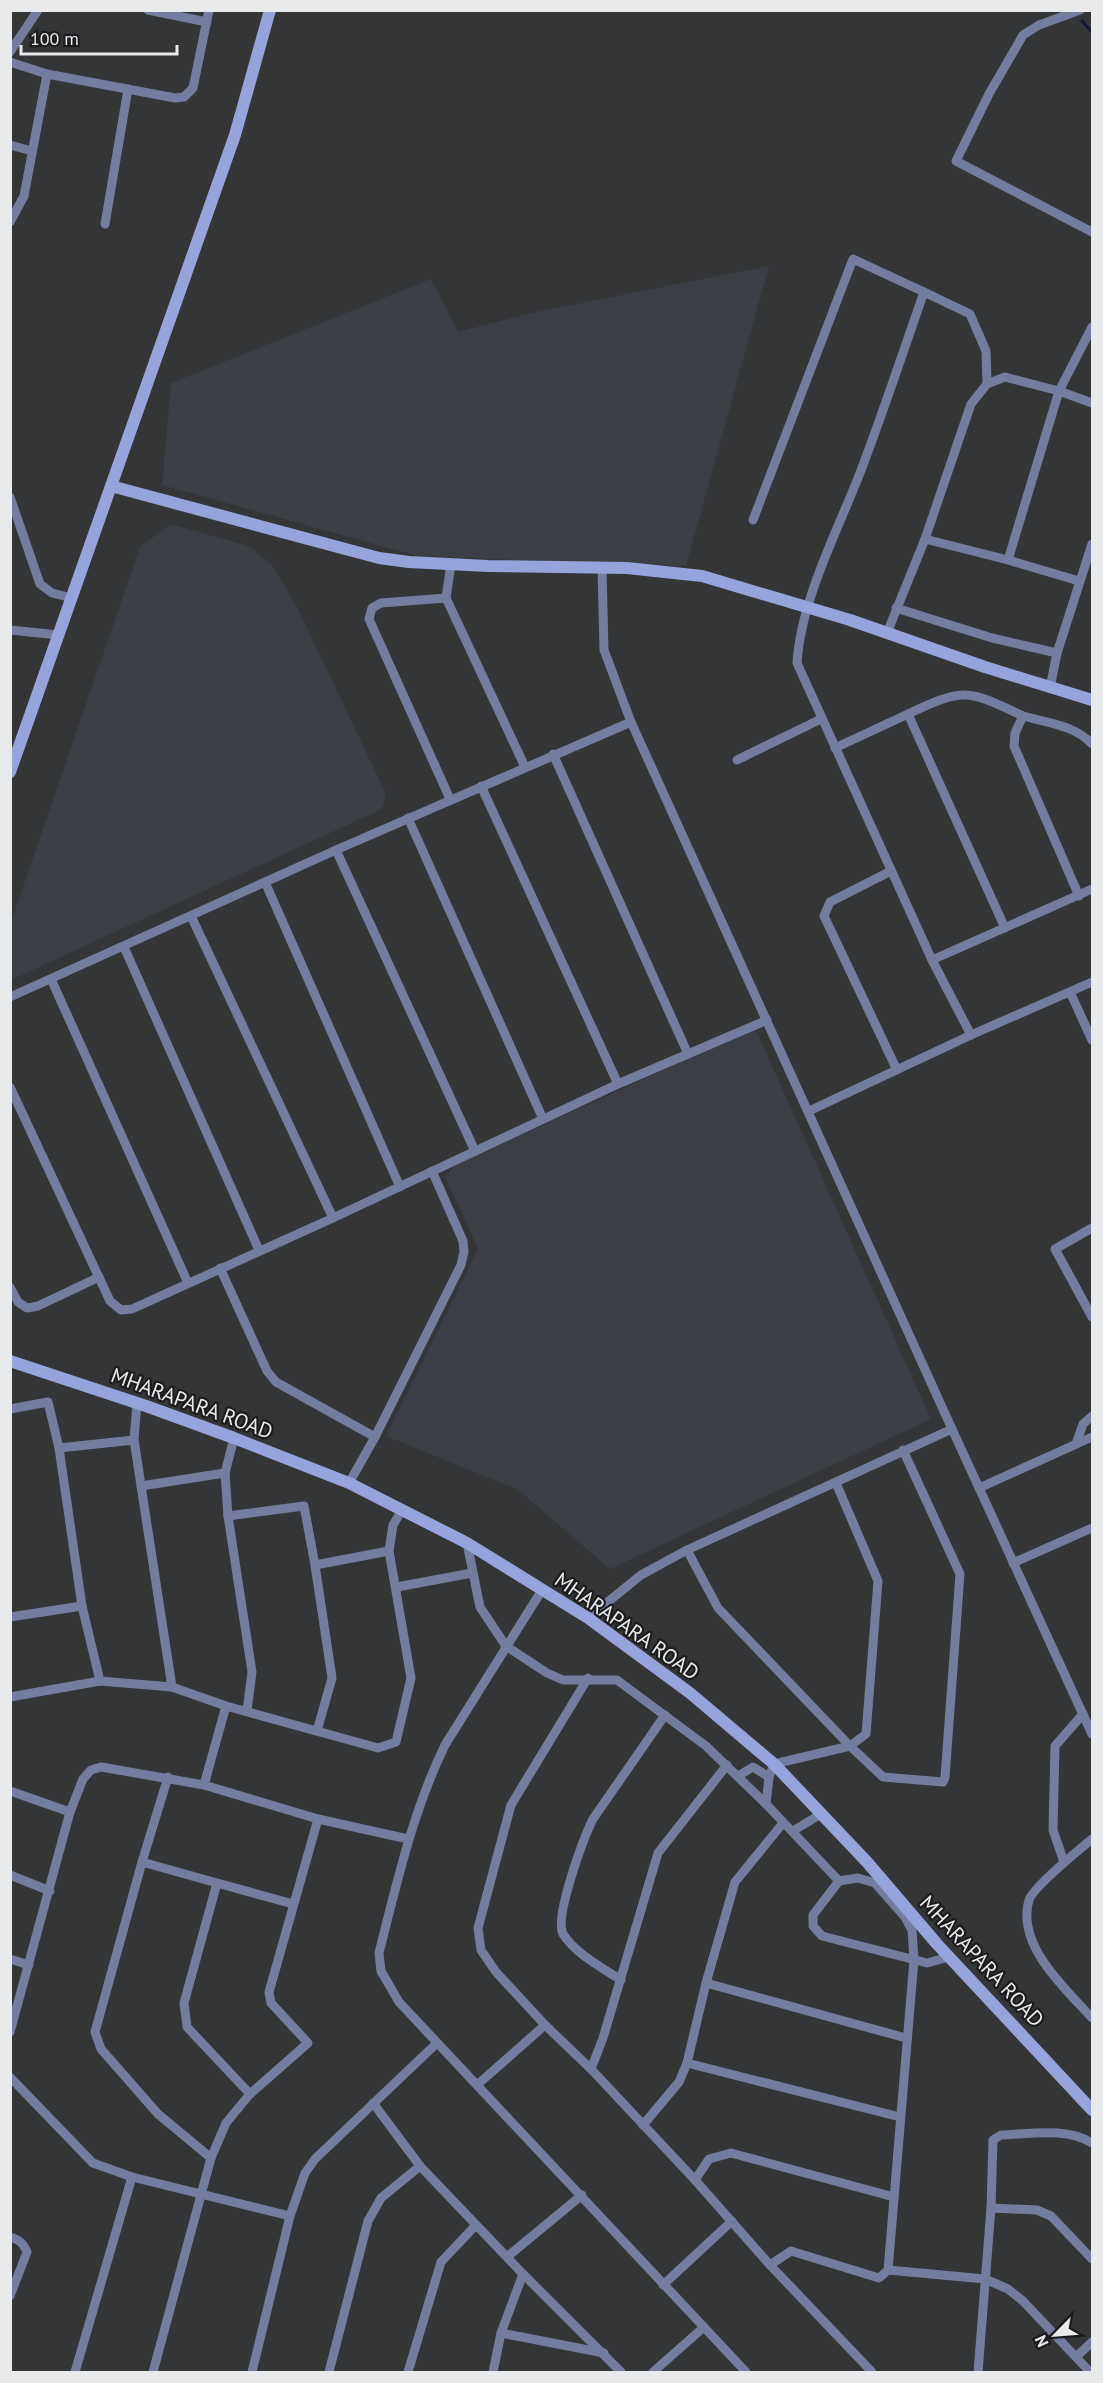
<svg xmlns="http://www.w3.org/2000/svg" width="1103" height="2383" viewBox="0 0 1103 2383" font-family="'PT Sans',sans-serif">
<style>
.built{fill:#3b3e45}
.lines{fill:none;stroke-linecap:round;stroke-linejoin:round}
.stream{stroke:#151a39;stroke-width:3}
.street{stroke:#747c9f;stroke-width:9}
.secondary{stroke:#97a4dc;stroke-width:12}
.labels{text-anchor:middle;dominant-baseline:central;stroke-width:4.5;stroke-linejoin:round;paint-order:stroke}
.street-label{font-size:21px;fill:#e9eaec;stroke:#1c1c1e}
</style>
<rect width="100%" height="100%" fill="#343537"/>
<g class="built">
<polygon points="769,266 686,566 417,556 162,485 171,383 431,279 458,332 531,313"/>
<polygon points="171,524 249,546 273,566 299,611 386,794 382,809 11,980 11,922 140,547"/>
<polygon points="755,1028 931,1419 610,1569 517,1489 386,1436 478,1249 445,1176 456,1165"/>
</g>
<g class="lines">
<polyline class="stream" points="1082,21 1092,32"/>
<g class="street">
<polyline points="148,10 207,22"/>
<polyline points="1080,10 1039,25 1023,35 989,94 956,161 1092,232"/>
<polyline points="10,52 38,10"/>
<polyline points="10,62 47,74 175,98 184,97 193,88 209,10"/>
<polyline points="10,145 32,151"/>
<polyline points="10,222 24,196 47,74"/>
<polyline points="105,224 128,89"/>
<polyline points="924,292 970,314 986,351 987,384"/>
<polyline points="10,497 40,584 52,593 72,598"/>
<path d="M 753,520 L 853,259 L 924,292 C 903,352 883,413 860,473 C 837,532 801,600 797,663 L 932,960 L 971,1035"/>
<polyline points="925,539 1008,560 1079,581"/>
<polyline points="1008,560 1059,391 1092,327"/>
<polyline points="451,564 446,598 525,767"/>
<polyline points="602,569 604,650 631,722 952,1429 1092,1734"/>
<polyline points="446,598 381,603 372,608 369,619 450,799"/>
<polyline points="896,608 992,638 1057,653"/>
<polyline points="10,630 59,635"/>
<polyline points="887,633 925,539 971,404 987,384 1005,377 1059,391 1092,403"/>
<polyline points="1050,688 1057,653 1092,544"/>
<path d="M 908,714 C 965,687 968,690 1023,716"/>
<polyline points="835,748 908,714 1005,928"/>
<polyline points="553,754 688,1054"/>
<polyline points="737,760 821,719"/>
<polyline points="481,786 618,1084"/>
<polyline points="408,818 543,1119"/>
<polyline points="336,850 475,1151"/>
<polyline points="891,871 830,902 824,916 897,1070"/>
<polyline points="265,882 400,1187"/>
<path d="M 1079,896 L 1014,746 L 1015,733 L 1023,716 C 1048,723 1074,725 1092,744"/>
<polyline points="191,916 333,1218"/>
<polyline points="124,947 259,1250"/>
<polyline points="932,960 1092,889"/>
<polyline points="51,979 188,1283"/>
<polyline points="1070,992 1092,1040"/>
<polyline points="10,997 336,850 631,722"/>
<polyline points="10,1087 110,1301 121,1310 132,1309 333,1218 618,1084 767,1020"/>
<polyline points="809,1111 971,1035 1092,982"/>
<polyline points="1092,1228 1055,1249 1092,1317"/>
<polyline points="220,1268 267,1371 276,1382 375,1437"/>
<polyline points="10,1287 18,1302 27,1308 38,1306 99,1277"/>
<polyline points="137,1403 134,1440 172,1687"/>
<polyline points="10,1409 48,1402 59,1448 82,1606 10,1617"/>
<polyline points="234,1438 225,1473 228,1516 252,1672 247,1711"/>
<polyline points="1076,1444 1083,1424 1092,1416"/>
<polyline points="59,1448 134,1440"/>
<polyline points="349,1483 375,1437 461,1265 464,1252 463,1241 432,1171"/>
<polyline points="141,1486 225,1473"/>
<polyline points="979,1488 1092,1437"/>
<polyline points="228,1516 304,1506 315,1565 332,1678 317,1731"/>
<polyline points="467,1543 480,1607 506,1646 547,1673 563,1680 617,1680 706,1746 766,1804 839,1881 858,1878 875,1883 905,1917 912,1930 914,1960 888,2270 879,2278 791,2251 770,2265"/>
<polyline points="687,1550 718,1608 850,1746 883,1777 943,1782 945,1777 960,1574 903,1450"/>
<polyline points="1013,1563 1092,1528"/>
<polyline points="315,1565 389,1551"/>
<polyline points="397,1587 472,1573"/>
<path d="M 542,1590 L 445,1745 C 413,1811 397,1882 379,1953 L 381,1971 L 399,2002 L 746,2372"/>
<polyline points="82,1606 100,1681"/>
<polyline points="588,1618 641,1575 687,1550 952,1429"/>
<polyline points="588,1678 511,1805 478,1928 481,1950 496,1972 545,2025 591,2069 695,2180 770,2265 872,2372"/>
<polyline points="10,1697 100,1681 172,1687 226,1706 378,1748 396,1742 411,1678 389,1551 393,1525 402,1510"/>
<polyline points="738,1776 753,1767 769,1777"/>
<polyline points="168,1777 142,1862 217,1883 184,2003 187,2027 250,2094"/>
<polyline points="204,1785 226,1706"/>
<polyline points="10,1791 70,1812"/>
<polyline points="766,1804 769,1777 774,1764 850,1746 866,1734 878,1581 836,1483"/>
<polyline points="793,1831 821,1814"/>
<path d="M 1092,1839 C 1080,1849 1033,1887 1029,1900 C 1016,1945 1064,1987 1092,2018"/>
<polyline points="142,1862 95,2032 101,2049 158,2114 211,2158"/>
<polyline points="1064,1862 1053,1830 1055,1746 1083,1714"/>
<polyline points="10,1875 50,1891"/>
<polyline points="839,1881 813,1915 813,1926 822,1936 927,1963 949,1957"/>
<polyline points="217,1883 293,1904"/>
<polyline points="10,1959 29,1965"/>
<path d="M 621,1980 C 601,1967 576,1954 563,1934 C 554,1917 584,1837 593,1819 L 665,1715"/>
<polyline points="706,1983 906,2038"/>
<polyline points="10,2032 70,1812 83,1779 91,1770 101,1767 204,1785 318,1819 408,1839"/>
<polyline points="687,2063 900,2117"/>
<polyline points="591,2069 603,2038 658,1853 727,1765"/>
<polyline points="10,2077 93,2163 132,2177 290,2216"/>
<polyline points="477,2085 545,2025"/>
<polyline points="373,2103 420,2166 523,2274 621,2372"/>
<polyline points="643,2125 679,2082 687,2063 706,1983 735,1882 783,1823"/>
<polyline points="695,2180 709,2159 731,2153 894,2197"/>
<polyline points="991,2208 1037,2210 1051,2216 1092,2259"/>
<path d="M 10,2237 C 20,2240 23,2243 27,2252 L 10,2296"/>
<polyline points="507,2257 582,2195"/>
<polyline points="888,2270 985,2279 1008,2289 1023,2301 1090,2372"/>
<polyline points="663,2285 732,2221"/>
<polyline points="501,2333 604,2353"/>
<polyline points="1076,2357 1092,2342"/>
<polyline points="75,2372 132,2177"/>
<polyline points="153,2372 211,2158 226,2123 250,2094 308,2043 271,2003 269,1992 318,1819"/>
<polyline points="252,2372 290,2216 305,2173 315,2159 437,2043"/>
<polyline points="329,2372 368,2221 381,2198 420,2166"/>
<polyline points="408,2372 441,2262 476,2225"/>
<polyline points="493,2372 501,2333 523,2274"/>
<polyline points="653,2372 704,2327"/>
<path d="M 978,2372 L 991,2208 L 993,2140 L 1001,2135 C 1030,2134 1067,2127 1092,2143"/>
</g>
<g class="secondary">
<polyline points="111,486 379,558 409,562 488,566 627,568 702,576 850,620 985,667 1092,700"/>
<polyline points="10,772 235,135 270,10"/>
<polyline points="10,1361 146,1406 234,1438 349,1483 467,1543 588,1618 690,1693 774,1764 867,1862 937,1944 1092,2110"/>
</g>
</g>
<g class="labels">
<g class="street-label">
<text transform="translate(192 1403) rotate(20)">MHARAPARA ROAD</text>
<text transform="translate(627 1626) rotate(35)">MHARAPARA ROAD</text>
<text transform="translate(982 1961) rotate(47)">MHARAPARA ROAD</text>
</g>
</g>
<rect width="1103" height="2383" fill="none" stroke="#e9eaec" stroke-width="24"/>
<g transform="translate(1055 2335) rotate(245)" stroke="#1c1c1e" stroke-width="4.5" paint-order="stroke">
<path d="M0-4.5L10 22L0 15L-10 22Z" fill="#e9eaec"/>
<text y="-9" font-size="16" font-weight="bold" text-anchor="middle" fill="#e9eaec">N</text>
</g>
<path d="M21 45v9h156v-9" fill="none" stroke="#e9eaec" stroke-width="3"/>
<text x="30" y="45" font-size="18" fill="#e9eaec" stroke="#1c1c1e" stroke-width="4.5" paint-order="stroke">100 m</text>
</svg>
